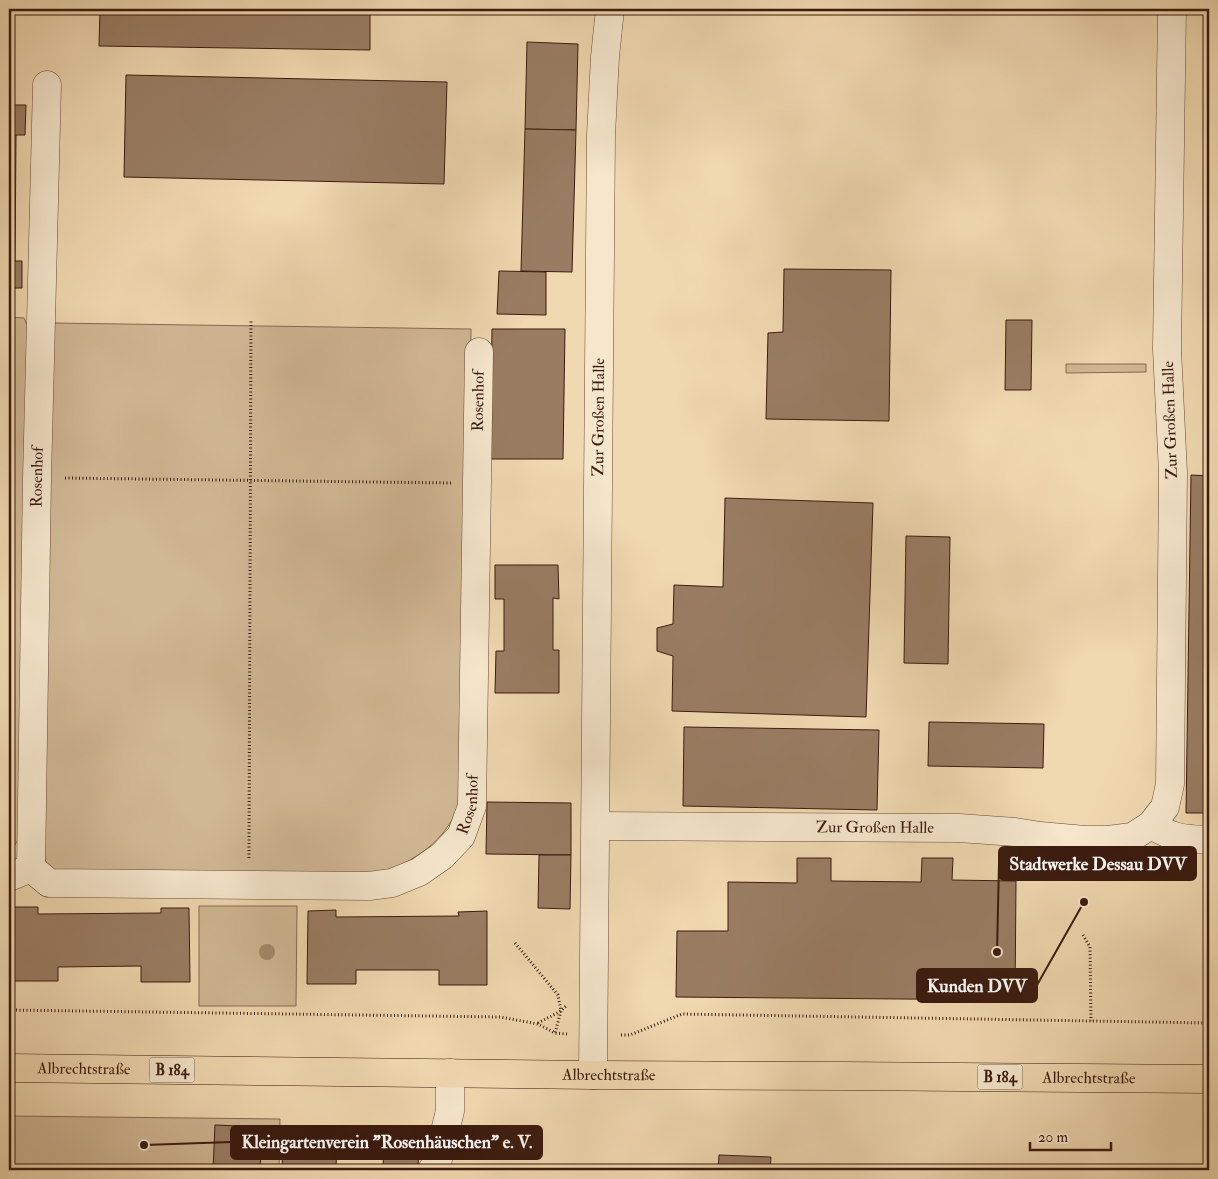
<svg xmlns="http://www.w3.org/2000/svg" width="1218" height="1179" viewBox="0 0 1218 1179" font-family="'IM FELL Double Pica',serif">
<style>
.green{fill:#d1b895;stroke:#866a52}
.building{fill:#997d63;stroke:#3b1b0f}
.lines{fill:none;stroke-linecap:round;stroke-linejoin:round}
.minor-casing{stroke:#684a37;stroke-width:29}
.major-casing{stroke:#3b1b0f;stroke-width:29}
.path{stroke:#3b1b0f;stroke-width:3;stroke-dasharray:1 2.5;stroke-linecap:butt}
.minor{stroke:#f5e6cc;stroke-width:28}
.major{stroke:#f0d8b0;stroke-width:28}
.tree{fill:#a58a6d}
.labels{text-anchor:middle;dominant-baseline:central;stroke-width:4;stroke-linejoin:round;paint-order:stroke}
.shield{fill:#f5e6cc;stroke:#735848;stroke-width:1}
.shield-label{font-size:15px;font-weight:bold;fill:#3b1b0f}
.street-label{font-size:16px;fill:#3b1b0f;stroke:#f5e6cc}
.leader{fill:none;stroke:#3b1b0f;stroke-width:2}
.callout-dot{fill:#3b1b0f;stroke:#f5e6cc;stroke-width:2}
.callout{fill:#3b1b0f;stroke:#3b1b0f;stroke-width:2}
.callout-label{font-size:18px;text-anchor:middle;font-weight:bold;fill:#fff}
</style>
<rect width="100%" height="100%" fill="#f0d8b0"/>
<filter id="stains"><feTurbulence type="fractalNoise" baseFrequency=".004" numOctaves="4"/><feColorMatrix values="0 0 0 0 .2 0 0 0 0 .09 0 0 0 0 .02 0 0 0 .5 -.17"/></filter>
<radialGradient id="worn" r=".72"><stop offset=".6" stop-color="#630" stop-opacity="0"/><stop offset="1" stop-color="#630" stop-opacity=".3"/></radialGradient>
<g class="green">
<polygon points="9,317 24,318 28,327 19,838 9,855"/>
<path d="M 52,323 L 471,329 L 466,772 C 465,780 464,788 462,795 C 450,838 422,856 384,873 L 52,870 L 46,862 L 42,850 Z"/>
<polygon points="1066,364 1146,364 1146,372 1066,373"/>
<polygon points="199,906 297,906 296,1006 199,1006"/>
<polygon points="9,1116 280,1119 279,1170 9,1170"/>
</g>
<g class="building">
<polygon points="100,9 370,9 370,50 99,46"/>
<polygon points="527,42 578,44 576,130 525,129"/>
<polygon points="126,75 447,82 444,184 124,177"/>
<polygon points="9,105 26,105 25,135 16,135 15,261 22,261 22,288 9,288"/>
<polygon points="525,129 576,130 572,272 521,271"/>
<polygon points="784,269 891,270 889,421 766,419 768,333 783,332"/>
<polygon points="499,271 546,272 546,315 497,314"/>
<polygon points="1006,320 1032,320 1031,390 1005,390"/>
<polygon points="492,329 565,329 563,459 490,459"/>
<polygon points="1191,475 1209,476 1209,813 1186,813"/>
<polygon points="725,498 873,503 866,717 672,711 673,656 657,651 657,628 673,624 674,585 723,587"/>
<polygon points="906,536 950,537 948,664 904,663"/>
<polygon points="495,565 558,565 559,599 553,598 553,650 559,650 559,693 495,693 496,651 504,651 504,599 495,599"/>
<polygon points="929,722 1044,724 1043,768 928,766"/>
<polygon points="684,727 879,730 877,810 683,806"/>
<polygon points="487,802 571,803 571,855 486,854"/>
<polygon points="539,855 571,855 570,909 538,908"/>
<polygon points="797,858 831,858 831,881 921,882 922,858 953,858 952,880 1016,881 1015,1000 676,997 677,931 728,931 728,882 797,883"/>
<polygon points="10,907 38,907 38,914 161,913 161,908 189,908 190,982 141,982 141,966 58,967 58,981 10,981"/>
<polygon points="336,910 336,917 459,916 458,912 487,911 487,985 439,985 439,970 356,970 356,984 307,984 308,911"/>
<polygon points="215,1125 262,1127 260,1170 213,1170"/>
<polygon points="283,1133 337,1134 336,1170 282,1170"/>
<polygon points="384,1138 419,1138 418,1170 383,1170"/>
<polygon points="719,1155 771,1157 770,1170 718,1170"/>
</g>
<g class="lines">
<g class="minor-casing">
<g id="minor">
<path d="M 1151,825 C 1175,839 1183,839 1209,840"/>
<path id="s1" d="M 596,826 L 959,828 L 1015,832 L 1040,836 L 1085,840 L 1108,840 L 1132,837 L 1151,825 L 1165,807 L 1170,784 L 1173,473 L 1167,349 L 1172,9"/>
<path id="s2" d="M 31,868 L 37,478 L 47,85"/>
<path id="s3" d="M 9,877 L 31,868 L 49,883 L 369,886 L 392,883 L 419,872 L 442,856 L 461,836 L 472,806 L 479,352"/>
<path id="s4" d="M 593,1075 L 601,135 L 605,57 L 610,9"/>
<polyline points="432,1170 437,1163 450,1111 450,1073"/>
</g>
</g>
<g class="major-casing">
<g id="major">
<path id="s5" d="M 9,1068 L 593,1075 L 843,1076 L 1209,1079"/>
</g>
</g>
<g class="path">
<polyline points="65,478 451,483"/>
<polyline points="249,858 251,319"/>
<polyline points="1083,935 1090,947 1091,1021"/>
<polyline points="515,943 558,995 561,1011 555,1033"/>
<polyline points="9,1010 500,1017 538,1024 555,1033 567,1034"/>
<polyline points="538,1023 561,1011 566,1006"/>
<polyline points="621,1035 630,1035 682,1014 1209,1023"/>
</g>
<use href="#minor" class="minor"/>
<use href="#major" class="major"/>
</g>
<circle class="tree" cx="267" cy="952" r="8"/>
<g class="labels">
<g class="shield">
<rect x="149.5" y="1057.5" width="45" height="25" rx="4"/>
<rect x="977.5" y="1064.5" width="45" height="25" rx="4"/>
</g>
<g class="shield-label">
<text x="172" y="1070">B 184</text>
<text x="1000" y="1077">B 184</text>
</g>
<g class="street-label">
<text stroke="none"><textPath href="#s3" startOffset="912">Rosenhof</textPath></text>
<text stroke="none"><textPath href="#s4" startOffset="658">Zur Großen Halle</textPath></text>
<text transform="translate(1170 420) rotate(-92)">Zur Großen Halle</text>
<text stroke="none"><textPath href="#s2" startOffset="391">Rosenhof</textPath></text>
<text stroke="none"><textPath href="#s3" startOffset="508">Rosenhof</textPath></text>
<text stroke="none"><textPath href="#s1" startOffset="279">Zur Großen Halle</textPath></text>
<text stroke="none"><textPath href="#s5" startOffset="75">Albrechtstraße</textPath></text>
<text stroke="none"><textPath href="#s5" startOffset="600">Albrechtstraße</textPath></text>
<text stroke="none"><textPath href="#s5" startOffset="1080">Albrechtstraße</textPath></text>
</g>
</g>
<path class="leader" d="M997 952L999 863M1084 902L1037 985M144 1145L231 1142"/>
<g class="callout-dot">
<circle cx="997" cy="952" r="5"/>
<circle cx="1084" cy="902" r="5"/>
<circle cx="144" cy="1145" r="5"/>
</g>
<g class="callout">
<rect x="999" y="847" width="197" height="33" rx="5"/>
<rect x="917" y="969" width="120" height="33" rx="5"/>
<rect x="231" y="1126" width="311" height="33" rx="5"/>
</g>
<g class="callout-label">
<text x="1098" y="870">Stadtwerke Dessau DVV</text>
<text x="977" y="992">Kunden DVV</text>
<text x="387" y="1148">Kleingartenverein "Rosenhäuschen" e. V.</text>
</g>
<rect width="1218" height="1179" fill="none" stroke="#f0d8b0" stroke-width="30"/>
<rect x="10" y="10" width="1198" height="1159" fill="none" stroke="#3b1b0f" stroke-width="2.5"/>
<rect x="15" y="15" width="1188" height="1149" fill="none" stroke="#3b1b0f"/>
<path d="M1030 1142v8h81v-8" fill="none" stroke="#3b1b0f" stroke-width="2.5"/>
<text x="1038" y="1142" font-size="15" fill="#3b1b0f" stroke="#f5e6cc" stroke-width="4" paint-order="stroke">20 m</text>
<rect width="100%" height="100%" filter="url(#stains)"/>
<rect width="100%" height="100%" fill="url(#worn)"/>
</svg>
